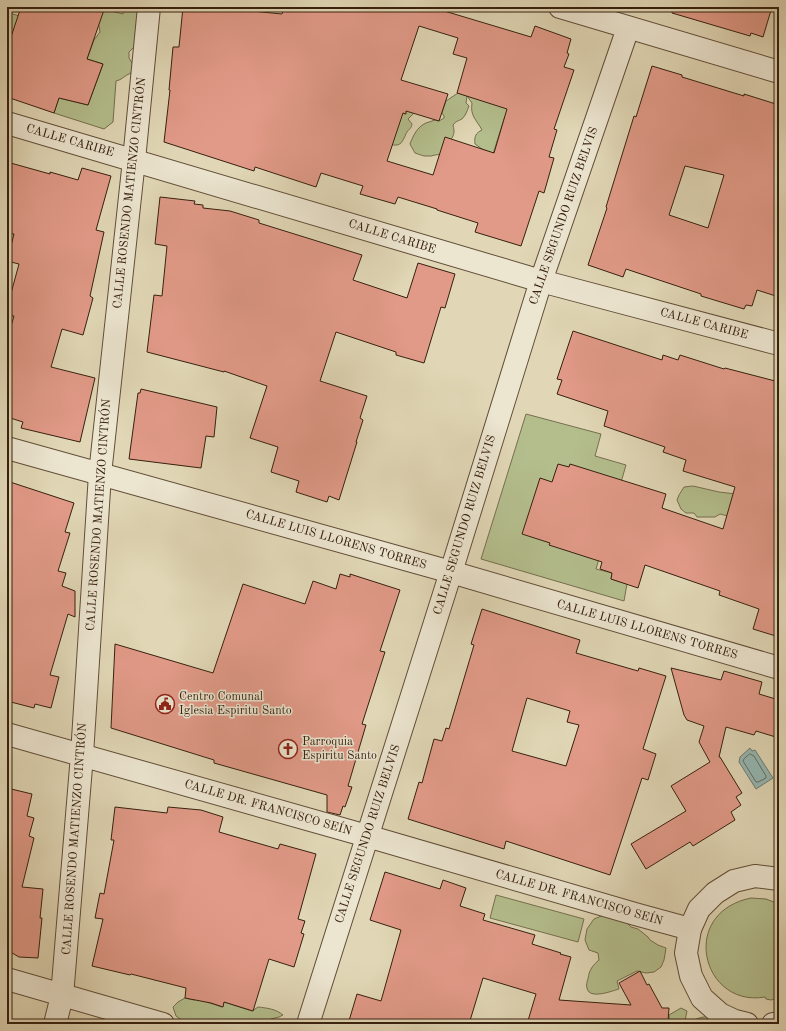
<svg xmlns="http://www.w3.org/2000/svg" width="786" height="1031" viewBox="0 0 786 1031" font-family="'Old Standard TT',serif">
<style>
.green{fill:#b4be8d;stroke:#756f4e}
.water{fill:#95b8b4;stroke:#6f7b72}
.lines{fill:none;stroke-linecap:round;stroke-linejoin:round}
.shore{stroke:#666c61;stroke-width:1}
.building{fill:#e19a88;stroke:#36200e;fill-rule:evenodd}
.street-casing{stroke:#614e38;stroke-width:24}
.street{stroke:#ece5d0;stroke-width:22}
.labels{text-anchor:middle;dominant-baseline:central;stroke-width:3;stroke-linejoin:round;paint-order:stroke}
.street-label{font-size:12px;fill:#36200e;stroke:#ece5d0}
.poi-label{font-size:12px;fill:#36200e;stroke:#ece5d0;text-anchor:start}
</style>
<rect width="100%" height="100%" fill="#e1d7b6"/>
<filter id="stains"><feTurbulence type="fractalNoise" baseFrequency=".005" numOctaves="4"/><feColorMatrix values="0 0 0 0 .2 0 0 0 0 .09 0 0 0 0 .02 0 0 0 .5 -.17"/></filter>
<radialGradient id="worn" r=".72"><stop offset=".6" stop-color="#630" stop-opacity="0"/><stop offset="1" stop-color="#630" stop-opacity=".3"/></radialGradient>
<g class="green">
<path d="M 95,7 L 123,14 L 124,7 L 138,7 L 141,40 L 129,52 L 129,58 L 134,66 L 131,73 C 125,75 122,80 116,81 L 113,122 L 104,129 L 54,113 L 59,98 L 88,105 L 103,64 L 87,59 L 94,40 L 100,32 L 99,26 L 97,19 Z"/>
<polygon points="7,12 19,16 12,43 7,44"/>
<path d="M 458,93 L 509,109 L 512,116 L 505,116 L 493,154 L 482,149 L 475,144 C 474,136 476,133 482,130 C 476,119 470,116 472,103 L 467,96 L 466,103 L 469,106 C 467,111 466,115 462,119 C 458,121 456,121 453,125 C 455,133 454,135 450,141 C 447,145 446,150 444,154 L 435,155 L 431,156 L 424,156 L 415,153 L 410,144 C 413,136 417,127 426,123 C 429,122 432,121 435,120 L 439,121 L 444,118 L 444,116 L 442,113 L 446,101 Z"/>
<path d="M 407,108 L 416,111 L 408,119 L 412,124 C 411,129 410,128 407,132 C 406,133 405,137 404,138 C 401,146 396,146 388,144 L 397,111 L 405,114 Z"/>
<polygon points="526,414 601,434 595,456 626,465 596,569 612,573 611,579 627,584 624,601 481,559"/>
<polygon points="693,486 719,492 736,494 736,518 720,514 715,517 697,517 694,513 686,513 681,509 677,500 679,495 684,487"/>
<polygon points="496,895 584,919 578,942 490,918"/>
<path d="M 751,898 L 766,899 L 779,904 L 779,998 L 771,1000 L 766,999 L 765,997 C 702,1008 678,913 751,898 Z"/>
<path d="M 604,915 L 625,921 L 631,927 L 638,929 L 648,937 L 650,940 L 658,945 L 666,948 L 664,960 L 661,967 L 654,972 L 646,973 L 637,971 L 617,981 L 619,989 C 612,991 589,1000 587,988 C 586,986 587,981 588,979 C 589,970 593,965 599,960 L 598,953 L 589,950 L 585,940 L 587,929 L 594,919 Z"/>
<path d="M 185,998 L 194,1000 L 197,999 L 222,1007 L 224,1002 L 252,1011 L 258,1007 C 267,1008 276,1009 283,1015 L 279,1017 L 271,1019 L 268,1024 L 209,1024 L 207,1023 L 205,1024 L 187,1024 L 176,1016 L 173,1007 L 178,1002 Z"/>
<path d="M 681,1008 L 687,1011 L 685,1021 L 688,1024 C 696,1018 703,1016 712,1017 L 712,1020 L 710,1024 L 670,1024 L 669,1015 Z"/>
</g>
<polygon class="water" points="750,748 752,751 755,750 773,778 756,789 739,762 740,757"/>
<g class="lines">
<polygon class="shore" points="750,754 754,756 766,776 766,778 758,782 756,782 743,761 744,759"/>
</g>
<g class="building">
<polygon points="21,7 105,7 87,59 103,64 88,105 59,98 54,113 7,97 7,49"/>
<path d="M 183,7 L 212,7 L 282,14 L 284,7 L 431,7 L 531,37 L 535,26 L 571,39 L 567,53 L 569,54 L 564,67 L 574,70 L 554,129 L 557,130 L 549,157 L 554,158 L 544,193 L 539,191 L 521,246 L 475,232 L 478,223 L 437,210 L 437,209 L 398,197 L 395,204 L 360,194 L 363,186 L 321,173 L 316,187 L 255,167 L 254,171 L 164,142 L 170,90 L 169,90 L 173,47 L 179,47 ZM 419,26 L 458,38 L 453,54 L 467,58 L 457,93 L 507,109 L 494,153 L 445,137 L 433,175 L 387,161 L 403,113 L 406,114 L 406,111 L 439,121 L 448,94 L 401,80 Z"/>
<polygon points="672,7 772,7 763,37 751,33 750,36 672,13"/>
<path d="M 652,66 L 682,75 L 682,77 L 744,96 L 744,94 L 779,105 L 779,297 L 757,290 L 752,306 L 746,305 L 744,309 L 701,296 L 701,294 L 626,269 L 623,277 L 588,265 L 607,208 L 606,207 L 634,116 L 636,117 ZM 685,166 L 724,175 L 708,228 L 669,215 Z"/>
<polygon points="7,162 50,174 50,172 78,180 82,168 111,176 96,230 104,232 90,296 93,298 83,335 62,329 51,367 95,378 80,442 21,428 23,422 7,417 7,340 14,316 7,315 7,308 19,264 7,261 14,234 7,233"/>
<polygon points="160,197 195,201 194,204 203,205 203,208 230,211 259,220 259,223 362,255 353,280 407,298 418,263 455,274 445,308 441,307 424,363 396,355 396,352 336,332 320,381 367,396 360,418 363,420 356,442 357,442 339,500 329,496 327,502 296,492 299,481 271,472 278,447 250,438 267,386 224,371 224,372 147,352 154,295 162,296 167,246 155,244"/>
<polygon points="573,331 662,360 663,355 678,360 680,355 724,369 725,368 779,382 779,637 753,629 759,609 719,595 720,591 645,565 638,588 611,579 612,573 600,569 602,562 549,545 550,543 522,534 540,478 552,482 558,464 569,467 570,464 666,494 662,508 723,529 735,487 683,471 686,460 663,452 665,447 604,426 608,411 557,394 562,380 557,379"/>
<polygon points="141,389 217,407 214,437 206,436 201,468 129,459 138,393 140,393"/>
<polygon points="7,481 74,503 65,532 70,533 58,571 66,573 62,586 75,591 75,617 68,614 50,675 59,677 51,708 35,704 34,708 7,701"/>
<polygon points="340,574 350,577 350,574 400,590 380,651 385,652 362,724 366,725 348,786 352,787 345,807 343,806 340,815 327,812 327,795 214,763 214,760 111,728 115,644 213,673 243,584 305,604 313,581 336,589"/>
<path d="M 482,609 L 580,640 L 576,653 L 638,671 L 639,668 L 666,676 L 643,749 L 656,754 L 648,780 L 642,778 L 610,875 L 506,841 L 504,849 L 408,819 L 419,782 L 422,783 L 434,739 L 442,741 L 446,728 L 449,729 L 474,645 L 471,644 ZM 527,698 L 570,711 L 567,722 L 579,725 L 566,766 L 512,751 Z"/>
<polygon points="671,668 721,680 724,671 762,682 759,694 779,700 779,738 756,731 754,735 726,727 719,757 720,757 742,793 736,797 741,805 731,812 735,820 693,846 690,842 646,869 631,844 686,811 671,786 710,762 699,742 704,726 687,720 684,715"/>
<polygon points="7,788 32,794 27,816 34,818 29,836 34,838 22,887 43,889 40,918 42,918 38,958 19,957 7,950"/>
<polygon points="115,807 167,813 168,807 201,810 223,817 219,832 278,849 280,844 316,854 298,919 305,921 301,933 304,934 294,967 269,959 253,1011 224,1002 223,1007 211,1003 185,998 186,988 131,974 130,975 92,966 103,919 95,918 100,893 104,894 114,840 111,840"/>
<polygon points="385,872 440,889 443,880 466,888 460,906 485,914 483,920 535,935 532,944 561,953 560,954 571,957 559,1000 631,1005 619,983 640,971 647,985 649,984 662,1008 669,1008 668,1021 670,1024 527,1024 536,994 483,978 469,1024 348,1024 357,994 381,1001 401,930 370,920"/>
</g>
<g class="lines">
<g class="street-casing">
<g id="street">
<polyline points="560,7 779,72"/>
<polyline points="7,123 541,281 779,344"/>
<polyline points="7,448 451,572 779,668"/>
<polyline points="7,734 367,836 635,914 690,929"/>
<polyline points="7,979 163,1024"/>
<polyline points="55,1024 62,996 82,755 100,474 134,160 149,7"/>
<polyline points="308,1024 451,572 541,281 628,28"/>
<polyline points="747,1024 735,1021 720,1014 702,998 691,976 686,953 690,929 699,909 715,893 734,881 755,876 779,879"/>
<polyline points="773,1024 779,1023"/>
</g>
</g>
<use href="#street" class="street"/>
</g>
<defs>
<g id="civic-ring" transform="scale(1)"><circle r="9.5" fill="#ece5d0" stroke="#8f2418" stroke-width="1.5"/><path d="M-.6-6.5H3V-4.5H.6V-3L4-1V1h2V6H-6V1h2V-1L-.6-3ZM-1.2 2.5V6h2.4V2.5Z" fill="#8f2418"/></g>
<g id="church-ring" transform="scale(1)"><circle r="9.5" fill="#ece5d0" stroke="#8f2418" stroke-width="1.5"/><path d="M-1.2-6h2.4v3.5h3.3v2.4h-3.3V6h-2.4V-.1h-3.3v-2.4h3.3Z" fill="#8f2418"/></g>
</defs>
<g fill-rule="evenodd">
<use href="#civic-ring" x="165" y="704"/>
<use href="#church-ring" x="288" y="749"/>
</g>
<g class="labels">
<g class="street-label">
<text transform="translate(70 141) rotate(16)">CALLE CARIBE</text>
<text transform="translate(130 193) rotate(-84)">CALLE ROSENDO MATIENZO CINTRÓN</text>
<text transform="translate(564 216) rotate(-71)">CALLE SEGUNDO RUIZ BELVIS</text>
<text transform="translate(392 237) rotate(17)">CALLE CARIBE</text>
<text transform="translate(704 324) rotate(15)">CALLE CARIBE</text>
<text transform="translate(99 515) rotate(-86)">CALLE ROSENDO MATIENZO CINTRÓN</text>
<text transform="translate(465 525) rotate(-73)">CALLE SEGUNDO RUIZ BELVIS</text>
<text transform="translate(336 540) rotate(16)">CALLE LUIS LLORENS TORRES</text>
<text transform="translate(647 630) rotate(16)">CALLE LUIS LLORENS TORRES</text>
<text transform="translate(268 808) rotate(16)">CALLE DR. FRANCISCO SEÍN</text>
<text transform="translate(368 834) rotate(-72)">CALLE SEGUNDO RUIZ BELVIS</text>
<text transform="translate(75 839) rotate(-86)">CALLE ROSENDO MATIENZO CINTRÓN</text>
<text transform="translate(579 898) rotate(16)">CALLE DR. FRANCISCO SEÍN</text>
</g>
<g class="poi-label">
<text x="179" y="697">Centro Comunal<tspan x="179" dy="14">Iglesia Espiritu Santo</tspan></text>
<text x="302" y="742">Parroquia<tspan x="302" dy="14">Espiritu Santo</tspan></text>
</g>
</g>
<rect width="786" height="1031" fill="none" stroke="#e1d7b6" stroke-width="24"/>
<rect x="8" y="8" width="770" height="1015" fill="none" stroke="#36200e" stroke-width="2"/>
<rect x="12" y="12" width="762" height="1007" fill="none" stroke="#36200e"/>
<rect width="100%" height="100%" filter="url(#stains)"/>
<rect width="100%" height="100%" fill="url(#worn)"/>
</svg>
